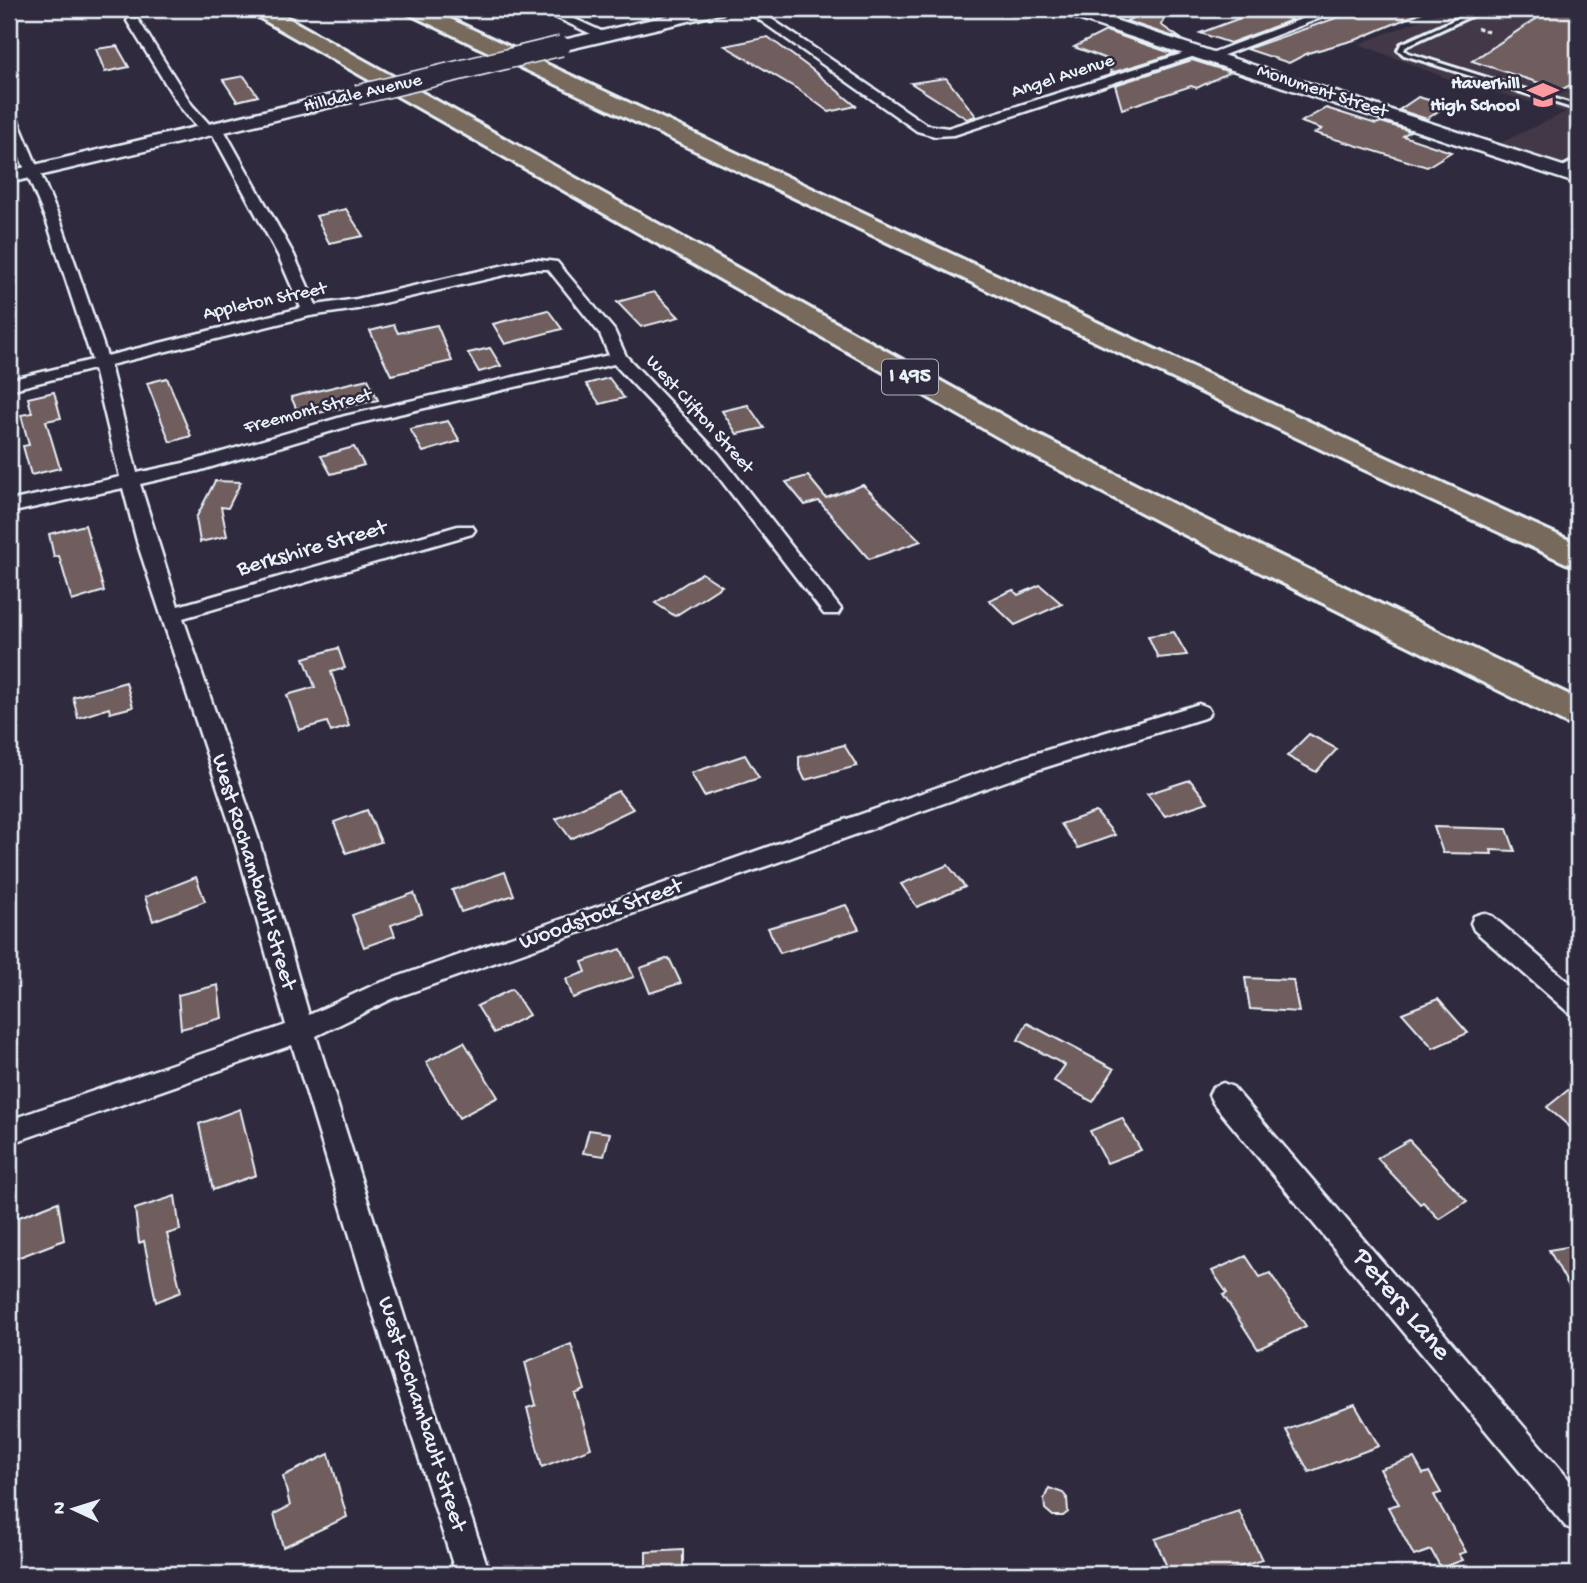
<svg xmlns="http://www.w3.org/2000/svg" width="1587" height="1583" viewBox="0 0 1587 1583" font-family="'Gochi Hand',sans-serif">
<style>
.built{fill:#423947}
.building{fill:#705d5d;stroke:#e8f1f8;stroke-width:2}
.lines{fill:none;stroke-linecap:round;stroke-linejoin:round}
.service-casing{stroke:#e8f1f8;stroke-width:6}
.minor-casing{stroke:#e8f1f8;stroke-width:5}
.secondary-casing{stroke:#e8f1f8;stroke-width:5}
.motorway-casing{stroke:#e8f1f8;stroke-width:6}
.path{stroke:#e8f1f8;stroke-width:2.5;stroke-dasharray:4.5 2.5;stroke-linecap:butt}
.service{fill:#2f2a3d;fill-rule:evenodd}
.minor{fill:#2f2a3d;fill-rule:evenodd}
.secondary{fill:#2f2a3d;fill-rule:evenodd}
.motorway{fill:#77695c;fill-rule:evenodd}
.secondary-bridge-casing{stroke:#e8f1f8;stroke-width:22;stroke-linecap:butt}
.secondary-bridge{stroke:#2f2a3d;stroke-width:19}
.labels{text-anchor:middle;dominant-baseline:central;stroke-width:5;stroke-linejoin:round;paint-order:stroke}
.far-street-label{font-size:19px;fill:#e8f1f8;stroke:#2f2a3d}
.far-poi-label{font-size:19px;font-weight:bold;fill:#e8f1f8;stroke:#2f2a3d;text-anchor:end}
.shield{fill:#2f2a3d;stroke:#b0b5c0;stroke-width:2}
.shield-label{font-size:21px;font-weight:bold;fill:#e8f1f8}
.street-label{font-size:23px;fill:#e8f1f8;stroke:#2f2a3d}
.near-street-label{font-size:28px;fill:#e8f1f8;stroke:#2f2a3d}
</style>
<rect width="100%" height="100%" fill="#2f2a3d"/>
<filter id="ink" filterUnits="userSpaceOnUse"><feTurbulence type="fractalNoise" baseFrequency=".0143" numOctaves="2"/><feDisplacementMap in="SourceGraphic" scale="14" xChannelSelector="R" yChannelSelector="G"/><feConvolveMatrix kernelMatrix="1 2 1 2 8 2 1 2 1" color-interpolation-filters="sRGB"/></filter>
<g filter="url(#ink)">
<polygon class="built" points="1449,9 1578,9 1578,168 1498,144 1566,112 1449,79 1359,44"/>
<g class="building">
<polygon points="1150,9 1169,9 1161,25 1183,40 1126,21"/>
<polygon points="1264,9 1292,20 1230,43 1200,33"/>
<polygon points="1362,9 1429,9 1358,39 1308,53 1289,63 1247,49"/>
<polygon points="1534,9 1578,9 1578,81 1561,90 1472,61 1539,17"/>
<polygon points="1106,31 1174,54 1111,73 1107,59 1074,47"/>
<polygon points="768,37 810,68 856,106 829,112 799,90 725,46"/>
<polygon points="117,46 129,67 105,72 96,49"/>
<polygon points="1192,60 1230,72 1197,88 1191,86 1122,109 1115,85"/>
<polygon points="244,76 258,96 237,101 223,80"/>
<polygon points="946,78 976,116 967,119 911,83"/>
<polygon points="1418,97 1447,105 1427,119 1399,110"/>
<polygon points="1326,108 1376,124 1381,122 1410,131 1403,136 1451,152 1427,167 1315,133 1322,129 1301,122"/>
<polygon points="346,209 363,236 329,243 316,216"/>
<polygon points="654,292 679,317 641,327 617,302"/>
<polygon points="548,310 562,329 505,344 493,324"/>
<polygon points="394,325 398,333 437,325 452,361 391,375 370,331"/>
<polygon points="490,348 501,366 479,372 468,353"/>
<polygon points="167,378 191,436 170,442 147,383"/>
<polygon points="609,378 624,398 600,404 586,384"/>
<polygon points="368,379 378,400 300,417 291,397"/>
<polygon points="54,392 61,418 46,421 60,468 31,475 23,446 29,445 21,415 32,413 28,398"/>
<polygon points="748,405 764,428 737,434 722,411"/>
<polygon points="448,421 460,441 423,452 410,429"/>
<polygon points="354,447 364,465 331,474 321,456"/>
<polygon points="808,476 826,498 863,485 921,541 869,559 819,501 805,505 786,482"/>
<polygon points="215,481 241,482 228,508 221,507 227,536 200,542 196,518"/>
<polygon points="85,525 104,591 72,601 59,556 54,557 49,534"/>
<polygon points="702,573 722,586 675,616 655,603"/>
<polygon points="1040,585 1062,604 1015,625 989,600 1013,590 1018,595"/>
<polygon points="1174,632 1187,655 1158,658 1148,636"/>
<polygon points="338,648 345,668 331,672 349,726 331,732 327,722 299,730 287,695 315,687 304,658"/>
<polygon points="126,682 133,707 110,713 109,708 78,718 73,697"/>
<polygon points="1309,734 1337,749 1316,772 1287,756"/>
<polygon points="844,745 857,766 805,780 799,767 799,757"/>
<polygon points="745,755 759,778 704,796 691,773"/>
<polygon points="1190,780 1208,802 1165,816 1147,794"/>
<polygon points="618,791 633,809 571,839 556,819"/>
<polygon points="367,810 381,842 346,853 334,822"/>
<polygon points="1096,812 1115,835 1078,848 1061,824"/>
<polygon points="1434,827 1507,829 1515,851 1491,850 1492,854 1443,853"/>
<polygon points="948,865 965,887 917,907 901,884"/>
<polygon points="505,872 514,895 461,912 452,890"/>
<polygon points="196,877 205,901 153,921 145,897"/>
<polygon points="414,893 422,914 391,925 395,936 364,947 352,915"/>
<polygon points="846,905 859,929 780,953 768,928"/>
<polygon points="621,949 634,977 573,998 566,979 586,972 582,962"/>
<polygon points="669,958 681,983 650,993 640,968"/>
<polygon points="1245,978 1293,980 1299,1012 1250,1009"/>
<polygon points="218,985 222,1018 181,1029 178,995"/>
<polygon points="512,989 529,1015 494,1033 477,1006"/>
<polygon points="1438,999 1468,1033 1433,1048 1402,1013"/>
<polygon points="1027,1023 1114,1069 1093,1102 1054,1081 1065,1065 1018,1040"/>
<polygon points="464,1042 498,1097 459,1118 426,1062"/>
<polygon points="1578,1082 1578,1134 1547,1107"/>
<polygon points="240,1109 256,1175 213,1190 199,1124"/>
<polygon points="1122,1118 1141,1150 1107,1163 1090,1131"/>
<polygon points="589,1130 610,1133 604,1156 583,1153"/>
<polygon points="1409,1140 1467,1201 1439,1219 1423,1202 1420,1204 1377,1158"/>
<polygon points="175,1196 180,1230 167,1234 181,1292 156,1302 144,1241 139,1243 135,1209"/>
<polygon points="58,1202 64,1240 9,1261 9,1221"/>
<polygon points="1572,1246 1578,1257 1578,1303 1549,1250"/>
<polygon points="1246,1256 1260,1277 1270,1273 1306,1326 1258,1349 1223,1295 1227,1293 1212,1271"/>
<polygon points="571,1344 585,1390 575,1394 591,1448 542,1467 527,1408 536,1405 525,1362"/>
<polygon points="1355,1405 1379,1446 1309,1472 1286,1430"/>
<polygon points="329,1454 347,1517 283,1547 274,1514 290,1506 283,1476"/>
<polygon points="1414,1458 1423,1474 1429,1472 1441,1493 1434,1495 1466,1552 1459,1554 1463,1560 1441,1568 1431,1550 1414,1556 1388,1507 1399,1504 1380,1469"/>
<polygon points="1049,1488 1063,1493 1067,1498 1068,1512 1063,1516 1053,1516 1045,1509 1044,1499"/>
<polygon points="1239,1511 1262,1560 1218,1574 1170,1574 1155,1539"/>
<polygon points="683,1550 683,1574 646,1574 646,1552"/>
</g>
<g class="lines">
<g class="service-casing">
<g id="service">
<polygon points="1478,9 1486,9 1406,46 1404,50 1408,53 1578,106 1578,110 1404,55 1398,50 1401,44"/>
<polygon points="1578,159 1578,164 1562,173 1555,171"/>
</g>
</g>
<g class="minor-casing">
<g id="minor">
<polygon points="538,9 553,9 612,36 602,39"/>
<polygon points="744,9 757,9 927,125 948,128 1197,49 1207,52 954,135 935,136 917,131"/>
<polygon points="1116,9 1133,9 1096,23 1090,19"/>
<polygon points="1328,9 1344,9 1216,58 1206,55"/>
<path d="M 129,18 L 137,18 L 192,105 L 211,126 L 216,124 L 223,128 L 294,255 L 316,305 L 357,299 L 531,259 L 557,262 L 614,330 L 626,356 L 719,454 L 841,609 L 838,614 L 824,614 L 707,462 L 614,364 L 356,424 L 198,471 L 140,484 L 178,606 L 458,526 L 472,526 L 475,530 L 472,534 L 183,618 L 258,837 L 309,1015 L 374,985 L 1024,757 L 1199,704 L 1207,707 L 1210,712 L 1207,717 L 1040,769 L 392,999 L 316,1036 L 415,1351 L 490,1574 L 456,1574 L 385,1351 L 292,1045 L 9,1144 L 9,1120 L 286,1025 L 234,837 L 138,545 L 123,488 L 9,513 L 9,501 L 120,477 L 94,369 L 9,390 L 9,380 L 92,360 L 48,225 L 9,131 L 9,112 L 16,116 L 62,225 L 107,356 L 301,308 L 278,255 L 212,133 L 202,133 L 180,107 L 127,21 ZM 531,269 L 548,269 L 600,334 L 609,355 L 345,416 L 188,462 L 137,473 L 110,365 L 310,316 L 357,309 Z"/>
<polygon points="1483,913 1492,916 1578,990 1578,1016 1569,1013 1474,930 1471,923 1474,916"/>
<polygon points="1223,1083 1233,1087 1578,1490 1578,1531 1566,1527 1213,1103 1209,1095 1213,1087"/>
</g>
</g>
<g class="secondary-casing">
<g id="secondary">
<polygon points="696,9 726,9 723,13 561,51 552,46 555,42"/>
<polygon points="1057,9 1081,9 1578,171 1578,184 1059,13"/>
<polygon points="357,89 366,95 364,99 9,183 9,171"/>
</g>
</g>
<g class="motorway-casing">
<g id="motorway">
<polygon points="248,9 272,9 1034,433 1193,514 1578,699 1578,727 1565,723 1171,528 1012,445 251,13"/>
<polygon points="404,9 429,9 1372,451 1578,544 1578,566 1566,563 1350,463 407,13"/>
</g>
</g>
<g class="path">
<polyline points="1477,28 1490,32"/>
<polyline points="1575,87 1578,88"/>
</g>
<use href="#service" class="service"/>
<use href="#minor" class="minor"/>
<use href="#secondary" class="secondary"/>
<use href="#motorway" class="motorway"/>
<g class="secondary-bridge-casing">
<polyline id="secondary-bridge" points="357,95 561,46"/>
</g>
<use href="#secondary-bridge" class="secondary-bridge"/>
</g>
</g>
<defs>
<g id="school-bare" transform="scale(2.415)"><path d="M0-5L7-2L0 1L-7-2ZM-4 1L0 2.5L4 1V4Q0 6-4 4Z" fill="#ff9aa2" stroke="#2f2a3d" stroke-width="2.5" paint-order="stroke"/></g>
</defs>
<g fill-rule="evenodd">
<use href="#school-bare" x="1543" y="95"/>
</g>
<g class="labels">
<g class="far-street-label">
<text transform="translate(1063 77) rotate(-18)">Angel Avenue</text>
<text transform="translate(1322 92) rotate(18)">Monument Street</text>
<text transform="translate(363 94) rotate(-13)">Hilldale Avenue</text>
<text transform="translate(265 302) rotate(-12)">Appleton Street</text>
<text transform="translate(308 412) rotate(-15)">Freemont Street</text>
<text transform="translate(699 415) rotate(48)">West Clifton Street</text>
</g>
<g class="far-poi-label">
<text x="1520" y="84">Haverhill<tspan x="1520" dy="22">High School</tspan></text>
</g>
<rect class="shield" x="882" y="359.5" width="56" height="35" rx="5"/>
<g class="shield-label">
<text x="910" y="377">I 495</text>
</g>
<g class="street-label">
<text transform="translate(312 549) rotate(-16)">Berkshire Street</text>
<text transform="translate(253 872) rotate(73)">West Rochambault Street</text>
<text transform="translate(601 915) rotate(-20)">Woodstock Street</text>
<text transform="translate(421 1414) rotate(72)">West Rochambault Street</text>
</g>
<g class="near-street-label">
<text transform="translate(1401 1305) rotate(50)">Peters Lane</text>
</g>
</g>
<rect width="1587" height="1583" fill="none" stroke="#2f2a3d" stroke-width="35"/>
<rect x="18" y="18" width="1552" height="1548" fill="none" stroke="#e8f1f8" stroke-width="2.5" filter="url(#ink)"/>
<g transform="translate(74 1509) rotate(274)" stroke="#2f2a3d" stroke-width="5" paint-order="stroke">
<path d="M0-5L12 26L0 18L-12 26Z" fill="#e8f1f8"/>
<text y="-10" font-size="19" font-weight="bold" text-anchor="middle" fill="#e8f1f8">N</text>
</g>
</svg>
